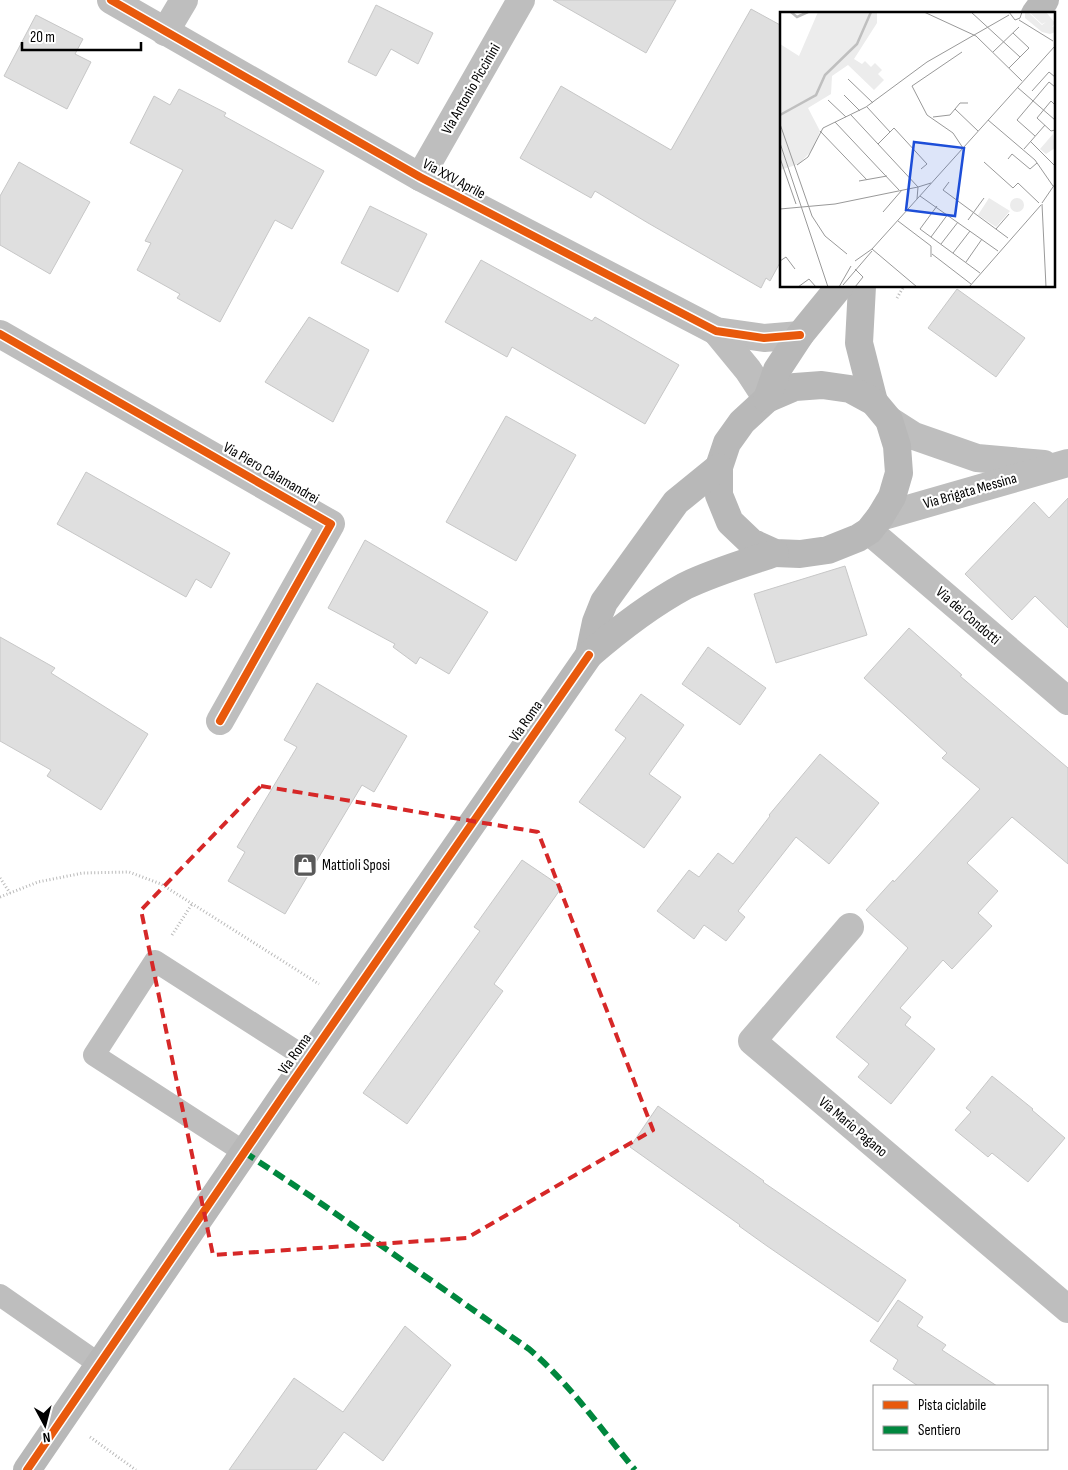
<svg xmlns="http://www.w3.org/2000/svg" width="1068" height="1470" viewBox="0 0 1068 1470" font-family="'Sofia Sans Condensed',sans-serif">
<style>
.building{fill:#dfdfdf;stroke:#c7c7c7}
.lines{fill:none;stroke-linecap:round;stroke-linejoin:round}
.path{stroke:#b9b9b9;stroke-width:3;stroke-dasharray:1 2.5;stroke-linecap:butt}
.lane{stroke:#bebebe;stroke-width:22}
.street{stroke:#bebebe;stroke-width:28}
.secondary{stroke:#b8b8b8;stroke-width:28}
.quiet{stroke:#00873e;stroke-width:6;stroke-dasharray:12 6;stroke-linecap:butt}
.cycleway-casing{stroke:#fff;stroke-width:11}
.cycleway{stroke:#e8590c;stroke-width:8}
.marked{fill:none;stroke:#d62828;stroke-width:4;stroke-dasharray:10 6;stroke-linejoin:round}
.labels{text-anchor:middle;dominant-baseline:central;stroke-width:4.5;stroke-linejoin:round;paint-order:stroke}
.street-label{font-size:15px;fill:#000;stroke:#fff}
.poi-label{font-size:15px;fill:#000;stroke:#fff;text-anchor:start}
.inset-river{fill:none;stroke:#bfbfbf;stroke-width:2.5}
.inset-road{fill:none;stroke:#999;stroke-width:1}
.view{fill:#1d4ed8;fill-opacity:0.15;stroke:#1d4ed8;stroke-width:2.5}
.inset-edge{fill:none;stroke:#000;stroke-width:2.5}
</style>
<rect width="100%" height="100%" fill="#fff"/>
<g class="building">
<polygon points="553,0 676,0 646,53"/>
<polygon points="376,5 433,33 418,64 391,49 376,76 348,62"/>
<polygon points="751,9 782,26 782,259 770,281 766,278 761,288 648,223 595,191 591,198 520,158 561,86 671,150"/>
<polygon points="36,15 83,39 75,54 91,62 67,109 4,76"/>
<polygon points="179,89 226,113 224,116 324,171 292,229 275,220 220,322 177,298 180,294 137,270 151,243 145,241 183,170 130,143 154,96 170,105"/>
<polygon points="19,162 90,202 50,274 0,245 0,196"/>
<polygon points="370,206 427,234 398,292 341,263"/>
<polygon points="481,260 592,321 595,317 679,365 645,424 512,347 507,357 445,322"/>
<polygon points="957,289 1025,338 996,377 928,328"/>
<polygon points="309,317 369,350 333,422 265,382"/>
<polygon points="506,416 576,455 516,561 446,522"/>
<polygon points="86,472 230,553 211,588 196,579 186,597 57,524"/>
<polygon points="1068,498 1068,628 1035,596 1012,620 965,574 1034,502 1049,518"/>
<polygon points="365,540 488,612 449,674 420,657 416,664 393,647 395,644 328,608"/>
<polygon points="845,566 867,635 776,663 754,594"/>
<polygon points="909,628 962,675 960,676 1068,768 1068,864 1012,817 967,863 998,891 978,913 992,926 952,969 943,960 900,1008 911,1017 905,1025 935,1049 891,1104 858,1077 869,1064 836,1037 908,948 866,910 893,880 894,882 980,789 942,758 947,753 864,678"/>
<polygon points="0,637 55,668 51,673 148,734 101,810 47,776 51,770 0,741"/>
<polygon points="708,647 766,688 740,725 682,684"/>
<polygon points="317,683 407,736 374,792 362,785 285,914 228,881 245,852 237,847 297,747 284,740"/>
<polygon points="641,694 684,725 649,774 681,797 644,848 579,802 626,738 615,730"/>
<polygon points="820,754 879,803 829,864 796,837 738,911 745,917 726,941 704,925 694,939 657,911 689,870 699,877 718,853 733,864 770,816 769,815"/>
<polygon points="522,860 562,887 494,984 503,991 407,1124 363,1093 480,931 474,927"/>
<polygon points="992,1076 1033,1109 1032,1110 1065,1138 1028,1182 992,1153 988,1157 955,1130 971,1112 966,1108"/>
<polygon points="658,1106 764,1181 763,1182 906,1280 878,1322 767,1246 739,1226 740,1225 630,1147"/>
<polygon points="898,1300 923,1317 917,1326 946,1345 942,1350 997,1386 918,1386 893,1369 898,1360 870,1341"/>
<polygon points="405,1326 451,1365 383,1461 344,1432 316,1470 229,1470 294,1378 343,1412"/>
</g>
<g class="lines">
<g class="path">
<polyline points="897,298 904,286"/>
<polyline points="0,878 10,893"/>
<polyline points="0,897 38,882 83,873 129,872 161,884 319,984"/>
<polyline points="172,935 192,904"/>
<polyline points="90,1437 136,1470"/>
</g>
<g class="lane">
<polyline points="244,1152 94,1055 155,961 308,1059"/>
<polyline points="0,1295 99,1364"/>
</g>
<g class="street">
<polyline points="111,0 420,177 716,331 764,338 800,335"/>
<polyline points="165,32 184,0"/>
<polyline points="420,177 521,0"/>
<polyline points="716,331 748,370 767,399"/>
<polyline points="0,334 331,524 220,721"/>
<polyline points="889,420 914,436 977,458 1044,464"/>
<polyline points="880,517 1068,463"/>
<polyline points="869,531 1068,701"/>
<polyline points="850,927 752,1041 1068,1309"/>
</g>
<g class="secondary">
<polyline points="1035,14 1045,0"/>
<polyline points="862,286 859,343 874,402"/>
<polygon points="822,385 850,389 874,402 889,420 897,446 899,473 892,497 880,517 869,531 858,538 828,550 800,554 775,553 751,542 730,522 719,495 719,467 727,443 742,422 767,399 795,387"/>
<polyline points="767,399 777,370 800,335 840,286"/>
<polyline points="589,655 596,622 604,602 676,502 719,467"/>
<path d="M 27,1470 L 285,1093 L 589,655 C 619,629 650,605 685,586 C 714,572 745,563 775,553"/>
</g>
<path class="quiet" d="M 244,1152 L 309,1195 L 529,1349 C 570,1384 601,1429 635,1470"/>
<g class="cycleway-casing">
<g id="cycleway">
<polyline points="111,0 420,177 716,331 764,338 800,335"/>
<polyline points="0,334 331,524 220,721"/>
<polyline points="27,1470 285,1093 589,655"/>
</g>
</g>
<use href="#cycleway" class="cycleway"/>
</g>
<path class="marked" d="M 261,786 L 538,832 L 653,1130 L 467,1238 L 213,1255 L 141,910 Z"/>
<defs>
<g id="shop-square" transform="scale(1.25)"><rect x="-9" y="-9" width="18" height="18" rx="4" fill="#595959" stroke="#fff"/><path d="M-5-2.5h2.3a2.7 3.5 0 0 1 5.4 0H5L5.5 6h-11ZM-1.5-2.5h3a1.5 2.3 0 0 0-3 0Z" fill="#fff"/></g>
</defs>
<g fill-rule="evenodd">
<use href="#shop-square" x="305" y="865"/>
</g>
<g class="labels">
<g class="street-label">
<text transform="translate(471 89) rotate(-60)">Via Antonio Piccinini</text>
<text transform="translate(454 179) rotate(28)">Via XXV Aprile</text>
<text transform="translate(271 473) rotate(30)">Via Piero Calamandrei</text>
<text transform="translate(970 491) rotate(-16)">Via Brigata Messina</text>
<text transform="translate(968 616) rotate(41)">Via dei Condotti</text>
<text transform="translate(526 721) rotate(-55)">Via Roma</text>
<text transform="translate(295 1054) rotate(-55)">Via Roma</text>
<text transform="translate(853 1127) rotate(40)">Via Mario Pagano</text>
</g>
<g class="poi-label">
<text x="322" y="865">Mattioli Sposi</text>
</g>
</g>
<g transform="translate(780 12)">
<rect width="275" height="275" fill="#fff"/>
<path d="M 38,0 L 97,0 L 97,11 L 74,47 L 82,52 L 85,49 L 91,55 L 95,51 L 102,58 L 98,62 L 104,68 L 94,78 L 68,53 L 52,64 L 51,82 L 28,96 L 40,119 L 33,137 L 19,152 L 0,158 L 0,32 L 19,44 ZM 248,0 L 262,13 L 266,10 L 262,12 L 249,0 L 266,0 L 275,11 L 272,15 L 275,14 L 275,20 L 270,22 L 262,20 L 245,6 L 245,0 ZM 273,122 L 275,136 L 266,142 L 260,137 ZM 209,186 L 230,199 L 216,215 L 198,203 ZM230 193a7 7 0 1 1 14 0a7 7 0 1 1-14 0Z" fill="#ececec"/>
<path class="inset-river" d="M 11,0 L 17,5 L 28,0M 0,103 L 36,83 L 45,63 L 77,32 L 91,0"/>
<path class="inset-road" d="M 144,0 L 196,24 L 242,69M 191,0 L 240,45M 229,0 L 235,8 L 240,6 L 242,0M 239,8 L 273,29M 182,40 L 132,74 L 147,103 L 173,121 L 183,136M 213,40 L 239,15M 229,56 L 249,36 L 233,21M 68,67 L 93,91M 237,75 L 275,108M 252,79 L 269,60 L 275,65M 64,83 L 80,99M 48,88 L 66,105M 275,93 L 271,89 L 257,106 L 271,119 L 275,118M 87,95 L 110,120M 175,97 L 198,119M 71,103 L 138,175M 153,105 L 170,103 L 180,91 L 188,91M 208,108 L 255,148 L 273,174M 55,110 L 119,178M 0,112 L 32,204 L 45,224 L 67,242M 40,119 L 87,168M 255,124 L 237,108 L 269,70 L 275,75M 250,129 L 275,154M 0,131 L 48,275M 98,132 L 114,116 L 147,152 L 141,157M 244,137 L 265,113M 0,146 L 16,192M 228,147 L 232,142 L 250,157 L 257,151M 204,150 L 233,176 L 238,171 L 259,191M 17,153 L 28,145 L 43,116 L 86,95 L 147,50 L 229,3M 79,169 L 107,164M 169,170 L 163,178 L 228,226M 140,184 L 218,239M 137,187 L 138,175 L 151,171M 262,191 L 275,172M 262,192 L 266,275M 157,194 L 140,217 L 200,261M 0,197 L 55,192 L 138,175M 103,200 L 122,178M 188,208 L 204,186M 118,209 L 151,234 L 151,245M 216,217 L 229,202M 151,225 L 168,202M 161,232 L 178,210M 92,237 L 137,275M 173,241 L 190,219M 152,242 L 191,272M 0,249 L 6,245 L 15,257M 75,249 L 92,237 L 275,34M 186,250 L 202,227M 75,257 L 83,265 L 75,275M 63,273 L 92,239M 18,275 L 29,267 L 36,275M 59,275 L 71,254M 189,275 L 261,193"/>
<path class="view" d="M 134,130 L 184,136 L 175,204 L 126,198 Z"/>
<rect width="275" height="275" class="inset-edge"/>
</g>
<rect x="873" y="1385" width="175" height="65" fill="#ffffff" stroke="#999999"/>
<rect x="883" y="1401" width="25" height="8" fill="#e8590c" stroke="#999999"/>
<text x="918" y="1410" font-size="15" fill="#000000">Pista ciclabile</text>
<rect x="883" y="1426" width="25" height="8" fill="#00873e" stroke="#999999"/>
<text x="918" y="1435" font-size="15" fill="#000000">Sentiero</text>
<g transform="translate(45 1425) rotate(173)" stroke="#ffffff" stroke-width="4" paint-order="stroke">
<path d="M0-4L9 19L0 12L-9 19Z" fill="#000000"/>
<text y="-8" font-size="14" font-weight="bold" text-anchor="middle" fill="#000000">N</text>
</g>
<path d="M22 42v8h119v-8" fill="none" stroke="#000000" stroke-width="2.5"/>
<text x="30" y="42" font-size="15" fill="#000000" stroke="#ffffff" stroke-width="4" paint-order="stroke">20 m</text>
</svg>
